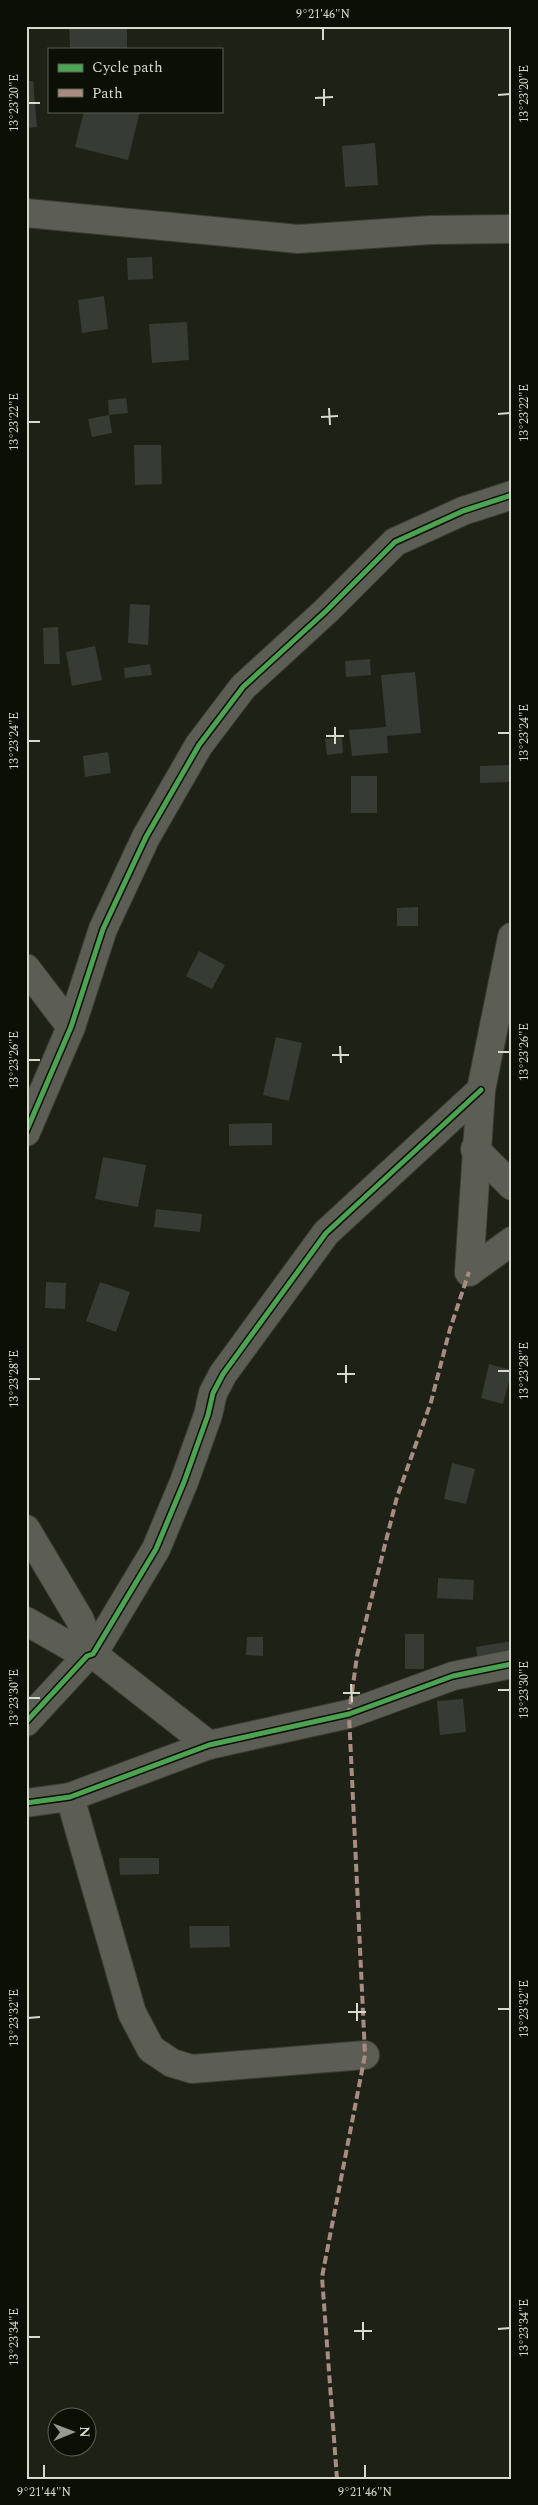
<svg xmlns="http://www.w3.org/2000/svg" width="538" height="2505" viewBox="0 0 538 2505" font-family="Spectral,serif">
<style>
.building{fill:#363c34}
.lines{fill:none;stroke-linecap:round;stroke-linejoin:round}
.minor-casing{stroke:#393d32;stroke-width:30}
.minor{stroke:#5c5e55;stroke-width:28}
.quiet{stroke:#a88b81;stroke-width:4;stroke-dasharray:8 4;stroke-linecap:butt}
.cycleway-casing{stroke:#0c0f05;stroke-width:8}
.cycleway{stroke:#4ca352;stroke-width:5}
.ticks{fill:none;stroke:#d7dbcc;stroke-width:2}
.neatline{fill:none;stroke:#d7dbcc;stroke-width:2}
.ticks-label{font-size:12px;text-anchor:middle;fill:#d7dbcc}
</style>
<rect width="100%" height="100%" fill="#1e2115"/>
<g class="building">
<polygon points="69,26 127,26 127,49 70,49"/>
<polygon points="26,81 33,81 37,127 26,128"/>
<polygon points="84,111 140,111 128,160 75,147"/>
<polygon points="375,143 378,185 345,187 342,146"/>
<polygon points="152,257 153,279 128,280 127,258"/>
<polygon points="104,296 108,329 82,333 78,300"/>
<polygon points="187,322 189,360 152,363 149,324"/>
<polygon points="126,398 128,413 109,415 108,400"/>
<polygon points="109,415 112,433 92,437 88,419"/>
<polygon points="134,445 161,445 162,484 135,485"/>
<polygon points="130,604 150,605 148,645 128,643"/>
<polygon points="58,627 60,664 44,664 43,628"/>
<polygon points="95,646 102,680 72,686 66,652"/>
<polygon points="370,659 371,675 346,677 345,661"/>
<polygon points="150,664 152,675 125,678 124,668"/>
<polygon points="415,672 421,733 387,736 388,753 352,756 349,730 386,727 381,675"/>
<polygon points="342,737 343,753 327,755 325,739"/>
<polygon points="108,752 111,773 85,777 83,756"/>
<polygon points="510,765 510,782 480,783 480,766"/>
<rect x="351" y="776" width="26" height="37"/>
<polygon points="418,907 418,926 397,926 397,908"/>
<polygon points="199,951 225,965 212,989 186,976"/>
<polygon points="276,1037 302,1043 289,1101 263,1095"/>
<polygon points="272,1123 272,1145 229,1146 229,1124"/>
<polygon points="103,1157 146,1165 138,1207 95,1199"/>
<polygon points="156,1209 202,1214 200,1232 154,1227"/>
<polygon points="46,1282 66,1283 65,1309 45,1308"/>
<polygon points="100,1282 130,1292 116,1332 86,1321"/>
<polygon points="489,1364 512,1370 503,1404 481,1398"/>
<polygon points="452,1463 475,1469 466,1504 444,1499"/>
<polygon points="438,1578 474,1580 473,1600 437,1598"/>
<rect x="405" y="1634" width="19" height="35"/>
<polygon points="247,1637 263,1637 263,1656 246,1655"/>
<polygon points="512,1641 512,1656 478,1662 476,1647"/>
<polygon points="463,1699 466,1732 440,1735 437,1701"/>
<polygon points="119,1858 159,1858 159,1874 120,1875"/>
<polygon points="189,1926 229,1926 230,1947 190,1948"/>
</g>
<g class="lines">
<g class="minor-casing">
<g id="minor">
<polyline points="26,213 298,239 431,230 512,229"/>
<polyline points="26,968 71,1027"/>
<polyline points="26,1132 71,1027 103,929 146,837 199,745 243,687 326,611 395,542 463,511 512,495"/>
<polyline points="475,1149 512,1186"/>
<polyline points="469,1272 481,1090 512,937"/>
<polyline points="469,1272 512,1241"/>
<polyline points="26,1529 80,1620 93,1654 209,1745"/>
<polyline points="26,1621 87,1656"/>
<polyline points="26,1722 87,1656 93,1654 156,1549 184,1482 208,1415 213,1393 223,1374 326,1233 481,1090"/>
<polyline points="70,1797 132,2013 151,2049 172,2063 192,2069 365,2055"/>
<polyline points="26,1803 70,1797 209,1745 349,1714 453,1676 512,1664"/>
</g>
</g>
<use href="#minor" class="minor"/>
<g class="quiet">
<polyline points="337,2479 322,2277 365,2055 349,1714 357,1656 397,1497 431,1402 450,1329 469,1272"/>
<polyline points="510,2479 512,2478"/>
</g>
<g class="cycleway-casing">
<g id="cycleway">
<polyline points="26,1132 71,1027 103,929 146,837 199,745 243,687 326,611 395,542 463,511 512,495"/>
<polyline points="26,1722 87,1656 93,1654 156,1549 184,1482 208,1415 213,1393 223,1374 326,1233 481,1090"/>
<polyline points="26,1803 70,1797 209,1745 349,1714 453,1676 512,1664"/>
</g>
</g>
<use href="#cycleway" class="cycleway"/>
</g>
<path class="ticks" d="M 323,28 L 323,40M 324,89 L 324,106M 498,95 L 510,94M 315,98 L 333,97M 28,103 L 40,103M 329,408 L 330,425M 498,414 L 510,413M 321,417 L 338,416M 28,422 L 40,422M 335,727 L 335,744M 498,733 L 510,733M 326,736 L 344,736M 28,741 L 40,741M 340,1046 L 341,1063M 498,1052 L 510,1052M 332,1055 L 349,1055M 28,1060 L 40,1060M 346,1365 L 346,1383M 498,1371 L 510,1371M 337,1374 L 355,1374M 28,1379 L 40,1379M 351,1684 L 352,1702M 498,1690 L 510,1690M 343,1693 L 360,1693M 28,1698 L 40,1698M 357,2003 L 357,2021M 498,2009 L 510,2009M 348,2012 L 366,2012M 28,2018 L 40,2017M 363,2322 L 363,2340M 498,2329 L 510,2328M 354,2331 L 372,2331M 28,2337 L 40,2337M 44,2465 L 44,2478M 365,2465 L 365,2478"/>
<rect width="538" height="2505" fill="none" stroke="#0c0f05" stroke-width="55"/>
<rect x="48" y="48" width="175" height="65" fill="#0c0f05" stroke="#5d6155"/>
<rect x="58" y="64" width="25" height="8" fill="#4ca352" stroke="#5d6155"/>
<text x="92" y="72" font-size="15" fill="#d7dbcc">Cycle path</text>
<rect x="58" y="89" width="25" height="8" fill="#a88b81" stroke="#5d6155"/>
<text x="92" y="98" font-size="15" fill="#d7dbcc">Path</text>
<g transform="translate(72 2432) rotate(89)"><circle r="24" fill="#0c0f05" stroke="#5d6155"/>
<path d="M0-4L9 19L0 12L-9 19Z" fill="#969a8c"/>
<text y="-8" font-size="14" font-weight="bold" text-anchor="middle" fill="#d7dbcc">N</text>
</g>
<rect x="28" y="28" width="482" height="2450" class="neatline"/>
<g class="ticks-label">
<text x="323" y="18">9°21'46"N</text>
<text transform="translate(524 94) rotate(-90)" y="4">13°23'20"E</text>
<text transform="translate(14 103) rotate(-90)" y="4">13°23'20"E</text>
<text transform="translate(524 413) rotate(-90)" y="4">13°23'22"E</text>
<text transform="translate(14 422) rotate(-90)" y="4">13°23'22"E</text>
<text transform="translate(524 733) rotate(-90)" y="4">13°23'24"E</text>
<text transform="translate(14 741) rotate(-90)" y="4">13°23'24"E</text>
<text transform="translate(524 1052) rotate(-90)" y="4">13°23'26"E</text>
<text transform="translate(14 1060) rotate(-90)" y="4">13°23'26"E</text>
<text transform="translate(524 1371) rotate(-90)" y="4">13°23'28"E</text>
<text transform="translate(14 1379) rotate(-90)" y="4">13°23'28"E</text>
<text transform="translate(524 1690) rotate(-90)" y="4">13°23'30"E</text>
<text transform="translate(14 1698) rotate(-90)" y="4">13°23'30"E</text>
<text transform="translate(524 2009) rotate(-90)" y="4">13°23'32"E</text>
<text transform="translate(14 2018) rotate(-90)" y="4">13°23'32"E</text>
<text transform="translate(524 2328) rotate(-90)" y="4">13°23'34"E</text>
<text transform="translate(14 2337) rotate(-90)" y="4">13°23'34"E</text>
<text x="44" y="2496">9°21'44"N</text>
<text x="365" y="2496">9°21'46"N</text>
</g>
</svg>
